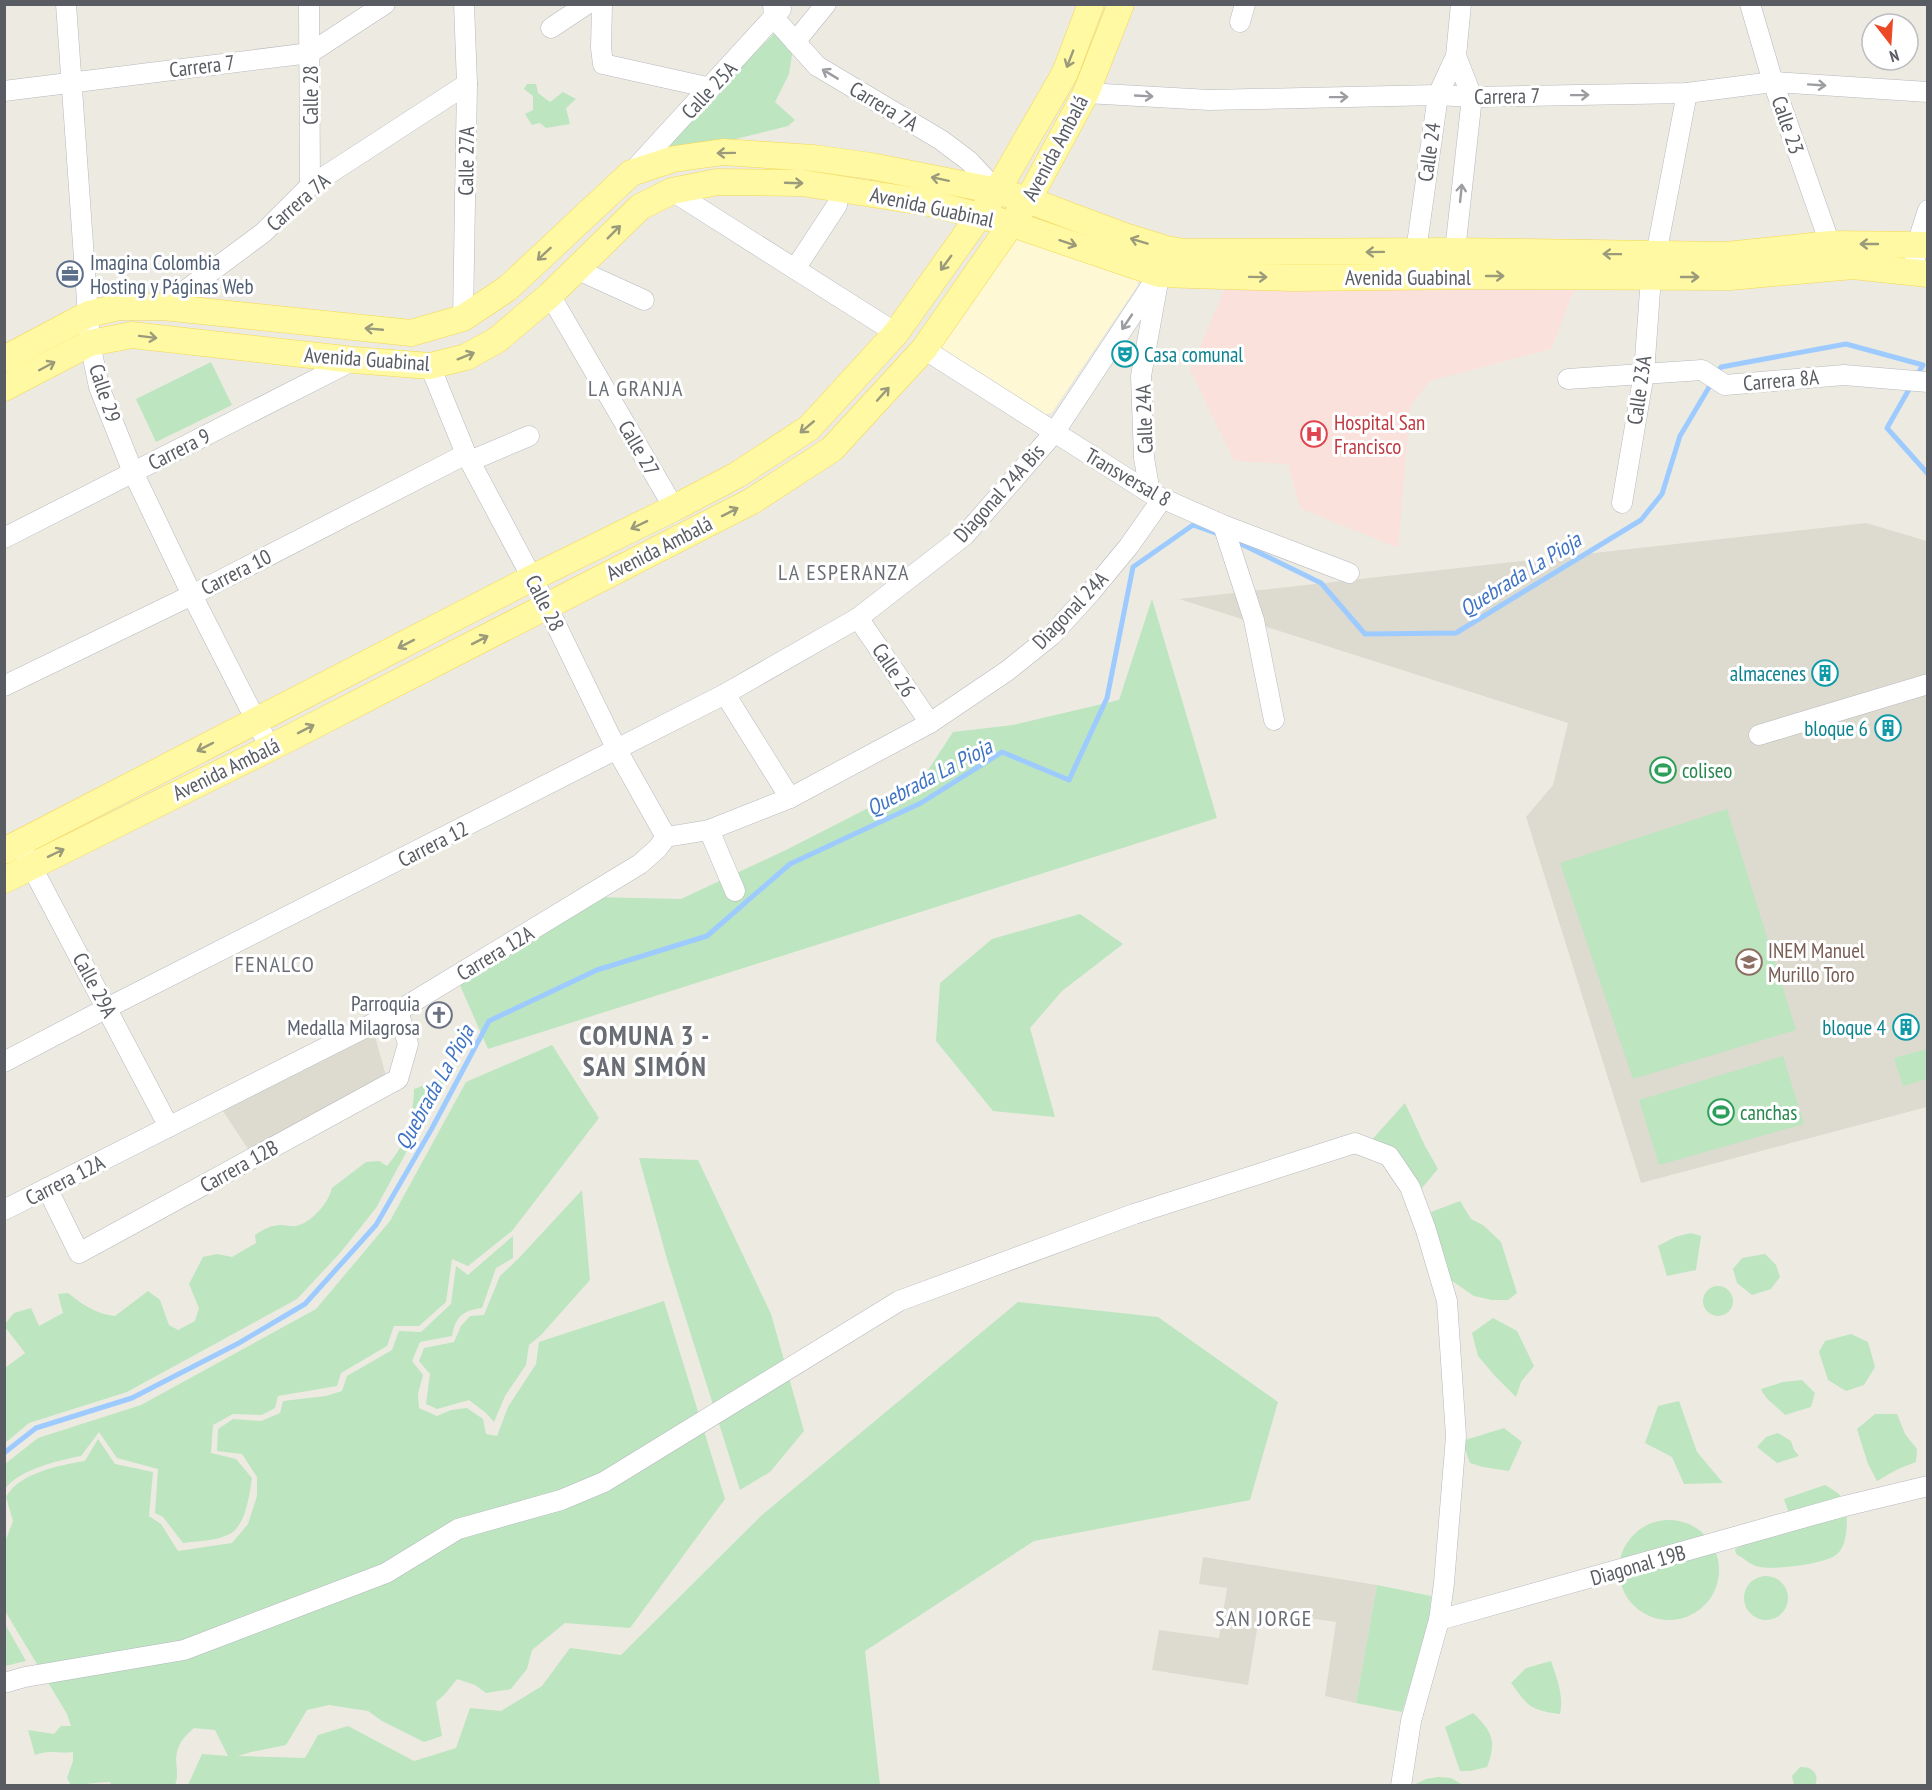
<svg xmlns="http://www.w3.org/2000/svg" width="1932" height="1790" viewBox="0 0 1932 1790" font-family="'PT Sans Narrow',sans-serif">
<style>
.commercial{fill:#fef9d4}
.education{fill:#dddbcf}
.medical{fill:#fbe1db}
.green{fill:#bce5c0}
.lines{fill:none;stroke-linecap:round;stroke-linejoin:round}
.stream{stroke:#9ecbff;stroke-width:5}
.minor-casing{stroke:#b6b8be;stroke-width:21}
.major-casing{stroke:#f4d753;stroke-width:27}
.minor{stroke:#fff;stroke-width:20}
.major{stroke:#fff9a3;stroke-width:26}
.oneway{stroke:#9b9b7c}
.oneway2{stroke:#9b9da1}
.labels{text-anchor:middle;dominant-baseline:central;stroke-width:6;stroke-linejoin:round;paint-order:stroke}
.street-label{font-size:21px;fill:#595c62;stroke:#fff}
.service-label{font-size:21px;fill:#4e5e75;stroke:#fff;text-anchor:start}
.culture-label{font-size:21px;fill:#0d838f;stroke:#fff;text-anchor:end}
.health-label{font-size:21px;fill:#be3a42;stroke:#fff;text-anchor:start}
.leisure-label{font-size:21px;fill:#27864d;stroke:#fff;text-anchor:start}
.education-label{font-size:21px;fill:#785e54;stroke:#fff;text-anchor:start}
.worship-label{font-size:21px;fill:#5b616d;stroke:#fff;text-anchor:end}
.neighbourhood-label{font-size:22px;letter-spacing:1.5px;fill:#6a6e74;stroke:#fff}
.water-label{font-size:22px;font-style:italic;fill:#3f73c4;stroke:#fff}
.district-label{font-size:27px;font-weight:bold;letter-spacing:1.5px;fill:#6a6e74;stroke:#fff}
</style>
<rect width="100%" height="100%" fill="#edebe1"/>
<polygon class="commercial" points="1015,236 1135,275 1138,281 1137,286 1052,412 1043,416 938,347"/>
<g class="education">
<polygon points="1866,523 1927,541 1927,1107 1641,1183 1526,817 1553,785 1568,723 1179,599"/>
<polygon points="373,1033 376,1040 386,1076 252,1155 223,1111"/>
<polygon points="1203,1557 1377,1585 1356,1703 1325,1696 1336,1622 1260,1611 1248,1685 1152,1670 1159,1630 1219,1638 1227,1588 1199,1584"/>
</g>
<polygon class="medical" points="1226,286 1575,288 1551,349 1430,381 1410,407 1398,548 1300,508 1288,464 1234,461 1190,370"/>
<g class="green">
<polygon points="778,30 793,49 789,74 775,102 795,120 788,126 691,150 651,154"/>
<polygon points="527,84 536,84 538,93 550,102 563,92 576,99 566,108 570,124 546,128 540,123 532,125 525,114 533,110 533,96 524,89"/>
<polygon points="211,362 232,405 156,442 136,399"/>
<polygon points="1152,599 1217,818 488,1049 459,983 591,897 681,899 786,850 921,781 953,732 1013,725 1119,700"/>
<polygon points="1727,809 1796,1030 1633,1079 1560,863"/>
<polygon points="1080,914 1123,944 1062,991 1030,1028 1055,1117 993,1111 936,1041 940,983 992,939"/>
<path d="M 552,1045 L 599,1118 L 512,1231 L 468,1266 L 452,1259 L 446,1302 L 419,1326 L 394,1326 L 387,1346 L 341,1373 L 337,1386 L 278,1396 L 275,1408 L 262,1415 L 233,1414 L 213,1425 L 211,1453 L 236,1459 L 252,1478 C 249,1496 246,1530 225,1536 C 213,1541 196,1541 183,1543 L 163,1517 L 155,1513 L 158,1469 L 117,1458 L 99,1432 L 81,1456 C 59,1460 18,1470 5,1489 L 5,1464 L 38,1438 L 141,1405 L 316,1309 L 390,1221 L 466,1082 Z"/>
<polygon points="1927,1049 1927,1079 1903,1086 1894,1058"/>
<polygon points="1783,1056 1804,1124 1659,1165 1639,1100"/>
<path d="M 447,1077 L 376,1208 L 340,1253 L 297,1299 L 127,1392 L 29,1423 L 5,1443 L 5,1368 L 25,1353 L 5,1327 L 5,1324 L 14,1313 L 31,1308 L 39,1326 L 63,1313 L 58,1294 L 68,1293 C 83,1305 96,1314 115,1316 L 148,1291 L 160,1300 L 169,1325 L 178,1330 L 195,1321 L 199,1308 L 189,1284 L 203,1257 L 217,1254 L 232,1257 L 256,1243 L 255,1235 C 264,1229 271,1225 282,1225 C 286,1225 292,1227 296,1226 C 312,1222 328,1204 332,1188 L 366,1162 L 379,1161 L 387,1166 C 407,1144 413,1118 414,1089 Z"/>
<polygon points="1405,1103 1425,1146 1438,1169 1421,1189 1396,1168 1359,1154"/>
<polygon points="639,1158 698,1160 771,1314 804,1431 770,1472 740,1490 667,1259"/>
<polygon points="582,1190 590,1280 541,1335 529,1345 526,1365 505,1396 494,1422 486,1413 469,1400 437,1409 426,1404 430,1374 419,1361 424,1348 454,1342 461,1326 470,1316 484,1315 500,1276 518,1259"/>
<polygon points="1460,1201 1471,1219 1483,1225 1501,1242 1517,1293 1508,1300 1492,1300 1474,1296 1448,1278 1431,1212"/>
<polygon points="1691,1233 1701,1236 1696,1270 1667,1276 1658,1246 1675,1237"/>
<path d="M 513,1236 L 513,1258 L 496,1268 L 482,1308 C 462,1311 456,1316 452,1336 L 420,1342 L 412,1361 L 423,1375 L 418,1394 L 419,1408 L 437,1416 L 451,1410 L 467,1408 L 483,1419 L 486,1434 L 497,1436 L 508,1407 L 536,1364 L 539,1342 L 664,1301 L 725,1499 L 630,1628 L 565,1623 L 532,1650 L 527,1669 L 511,1689 L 486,1693 L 475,1685 L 457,1679 L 445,1694 L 436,1702 L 442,1736 L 424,1742 L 382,1721 L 368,1711 L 329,1705 L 307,1710 L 286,1745 L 251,1752 L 238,1756 L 305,1758 L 318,1735 L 348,1726 L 414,1761 L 456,1748 L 470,1708 L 501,1711 L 542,1686 L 570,1648 L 621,1655 L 762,1515 L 1018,1302 L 1158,1317 L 1278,1402 L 1250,1500 L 1034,1541 L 865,1651 L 880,1785 L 188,1785 L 202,1754 L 228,1756 L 215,1730 L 194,1728 C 187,1734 179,1742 177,1752 C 174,1764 180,1773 175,1785 L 112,1786 L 110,1782 C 96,1782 85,1785 71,1785 L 67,1778 L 73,1761 L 73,1752 C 58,1754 50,1749 35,1755 L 28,1730 L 54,1734 L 61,1726 L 71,1726 L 67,1714 L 5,1611 L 5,1542 L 13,1521 L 6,1497 C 19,1473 60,1465 85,1461 L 98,1439 L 115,1464 L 153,1472 L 149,1516 L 161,1524 L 178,1551 L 232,1543 L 248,1524 L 257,1496 L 257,1477 L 242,1454 L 217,1451 L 218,1429 L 233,1419 L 261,1421 L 280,1413 L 283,1401 L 326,1396 L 342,1391 L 347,1376 L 392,1350 L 399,1331 L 421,1332 L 451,1304 L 456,1266 L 468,1275 Z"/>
<polygon points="1765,1254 1776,1265 1780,1277 1771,1289 1752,1295 1737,1283 1733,1269 1742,1258"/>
<circle cx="1718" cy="1301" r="15"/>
<polygon points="1493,1318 1517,1331 1534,1366 1521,1382 1516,1397 1495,1376 1478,1356 1472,1333"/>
<polygon points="1851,1334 1868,1342 1875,1367 1864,1385 1846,1391 1828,1380 1819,1352 1825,1341"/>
<path d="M 1802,1380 L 1815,1393 L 1811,1407 L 1785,1415 C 1777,1406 1765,1400 1761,1389 L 1783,1382 Z"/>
<polygon points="1679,1401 1697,1452 1723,1483 1684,1484 1672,1457 1645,1443 1658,1406"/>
<polygon points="1875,1414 1897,1414 1905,1434 1917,1449 1916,1462 1898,1469 1877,1481 1868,1464 1857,1429"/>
<polygon points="1504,1428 1522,1442 1509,1471 1483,1467 1470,1463 1462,1441"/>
<polygon points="1778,1433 1791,1441 1794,1450 1799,1456 1777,1463 1757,1447 1766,1437"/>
<path d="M 1825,1485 C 1830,1488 1840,1493 1843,1499 C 1849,1512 1849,1546 1836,1555 C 1824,1564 1775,1570 1760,1567 C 1751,1566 1744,1558 1736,1554 L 1735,1549 L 1792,1522 L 1784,1499 Z"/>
<circle cx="1669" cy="1570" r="50"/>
<circle cx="1766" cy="1598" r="22"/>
<polygon points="1377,1585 1431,1596 1429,1623 1402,1712 1356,1703"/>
<polygon points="5,1624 26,1661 5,1666"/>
<path d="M 1551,1661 C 1557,1679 1564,1695 1560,1714 C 1530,1710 1529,1707 1511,1683 L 1526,1668 Z"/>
<path d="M 1473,1713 C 1492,1731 1497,1741 1487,1767 L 1470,1771 L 1460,1771 L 1445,1727 Z"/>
<path d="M 1800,1767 C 1812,1766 1820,1774 1815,1785 L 1794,1785 L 1792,1776 Z"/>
<polygon points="1438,1777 1451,1778 1463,1785 1414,1785 1426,1779"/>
</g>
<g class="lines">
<g class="stream">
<polyline points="1911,386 1887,428 1928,474"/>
<polyline points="1233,540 1321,583 1365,634 1456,633 1641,520 1662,494 1680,436 1721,367 1846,344 1923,365 1917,375"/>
<polyline points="4,1453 36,1428 132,1398 239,1343 305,1304 376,1225 431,1130 489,1021 597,970 707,936 790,864 921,803 1002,752 1069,780 1107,698 1133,567 1193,525 1221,535"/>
</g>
<g class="minor-casing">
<g id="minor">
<polyline points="66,4 90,343 99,387 133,472 192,595 270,748"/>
<polyline points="309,4 310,186"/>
<polyline points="602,4 601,48 603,64 711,88"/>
<polyline points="773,4 774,18 817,66 941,140 969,161 997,191"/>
<polyline points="1750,4 1773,82 1830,244"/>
<polyline points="1240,22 1245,4"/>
<polyline points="551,28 587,4"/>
<polyline points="795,42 826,4"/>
<polyline points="4,91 310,53 385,4"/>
<polyline points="1086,93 1209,100 1438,95 1472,97 1687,93 1773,82 1928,92"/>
<polyline points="631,173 781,9"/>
<polyline points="672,191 896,333"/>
<polyline points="1416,251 1438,95 1456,56 1461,4"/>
<polyline points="1455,251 1472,97 1456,56"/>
<polyline points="1656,255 1687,93"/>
<polyline points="576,269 644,300"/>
<polyline points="795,269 837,205"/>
<polyline points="1913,273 1917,244 1928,210"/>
<polyline points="550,295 674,508"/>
<polyline points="163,307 263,233 310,186 467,84"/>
<polyline points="463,318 467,84 464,4"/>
<polyline points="924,349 1150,493 1223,525 1349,573"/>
<polyline points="430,366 466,454 547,606 617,750 666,837"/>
<polyline points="1568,379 1702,370 1725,385 1844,375 1928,382"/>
<polyline points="470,461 529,436"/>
<polyline points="1150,493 1144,458 1141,376 1158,282"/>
<polyline points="1622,503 1644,373 1651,277"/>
<polyline points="1223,525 1254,620 1274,720"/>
<polyline points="4,538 354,360"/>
<polyline points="858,618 930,723"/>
<polyline points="4,686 192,595 466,454"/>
<polyline points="725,694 790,798 930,723 1007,671 1052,635 1091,592 1129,546 1162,499"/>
<polyline points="1759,735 1928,684"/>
<polyline points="709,830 735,891"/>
<polyline points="26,856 169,1127"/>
<polyline points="4,1062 107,1008 725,694 858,618 965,535 1054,433 1159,274 1163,261"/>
<polyline points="47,1188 79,1253 398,1079 408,1044 398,1011"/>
<polyline points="4,1210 398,1011 640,864 657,849 666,837 709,830 790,798"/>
<polyline points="1439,1620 1845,1506 1928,1486"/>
<polyline points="4,1683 25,1677 184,1650 386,1573 458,1529 561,1500 604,1482 899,1301 1134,1214 1355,1143 1389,1156 1410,1187 1426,1230 1447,1301 1456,1436 1444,1583 1439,1620 1411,1721 1401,1786"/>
</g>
</g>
<g class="major-casing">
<g id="major">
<polyline points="4,359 89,314 119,307 163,307 411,333 463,318 508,288 631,173 674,159 723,152 813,158 871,166 997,191 1028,200 1124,236 1166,249 1185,252 1455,251 1727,255 1830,244 1928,245"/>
<polyline points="4,388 90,343 132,335 354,360 430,366 466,357 497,340 550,295 640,207 672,191 717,182 802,183 929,203 1012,224 1159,274 1291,278 1478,276 1730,277 1853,266 1928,274"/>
<polyline points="4,851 532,578 674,508 737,475 809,428 896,333 997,191 1065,73 1091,4"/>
<polyline points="4,880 270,748 752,501 832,449 924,349 1028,200 1086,93 1121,4"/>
</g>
</g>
<use href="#minor" class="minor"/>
<use href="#major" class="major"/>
</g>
<defs><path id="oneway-shaft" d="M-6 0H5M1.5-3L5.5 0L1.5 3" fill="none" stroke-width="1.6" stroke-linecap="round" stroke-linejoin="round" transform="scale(1.5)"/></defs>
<g class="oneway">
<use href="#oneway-shaft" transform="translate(1070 59) rotate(111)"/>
<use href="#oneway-shaft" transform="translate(726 153) rotate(179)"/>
<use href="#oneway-shaft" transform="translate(940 179) rotate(-168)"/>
<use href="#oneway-shaft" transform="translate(794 183) rotate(2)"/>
<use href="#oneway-shaft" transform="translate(614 232) rotate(-45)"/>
<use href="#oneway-shaft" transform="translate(1139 241) rotate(-163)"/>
<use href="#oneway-shaft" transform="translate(1068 243) rotate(18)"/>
<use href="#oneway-shaft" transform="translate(1869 244) rotate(-180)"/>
<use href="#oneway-shaft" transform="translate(1375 252) rotate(179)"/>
<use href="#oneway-shaft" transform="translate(544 254) rotate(137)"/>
<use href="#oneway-shaft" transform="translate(1612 254) rotate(-179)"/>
<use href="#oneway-shaft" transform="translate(946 263) rotate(126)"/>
<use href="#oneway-shaft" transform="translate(1495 276)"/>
<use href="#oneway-shaft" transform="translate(1258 277) rotate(1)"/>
<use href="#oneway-shaft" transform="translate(1690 277)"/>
<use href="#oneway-shaft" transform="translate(374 329) rotate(-175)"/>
<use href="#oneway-shaft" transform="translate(148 337) rotate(7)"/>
<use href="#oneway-shaft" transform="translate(466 356) rotate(-22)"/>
<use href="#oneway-shaft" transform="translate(47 366) rotate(-28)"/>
<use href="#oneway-shaft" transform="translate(883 394) rotate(-48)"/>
<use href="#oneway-shaft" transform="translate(807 427) rotate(140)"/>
<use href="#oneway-shaft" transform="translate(730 512) rotate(-27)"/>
<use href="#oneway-shaft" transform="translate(639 525) rotate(154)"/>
<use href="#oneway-shaft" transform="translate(480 640) rotate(-27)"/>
<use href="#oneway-shaft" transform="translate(406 644) rotate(153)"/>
<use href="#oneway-shaft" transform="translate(306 729) rotate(-27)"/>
<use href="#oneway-shaft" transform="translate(205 747) rotate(153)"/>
<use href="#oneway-shaft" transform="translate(56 853) rotate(-26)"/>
</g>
<g class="oneway2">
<use href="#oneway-shaft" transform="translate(830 74) rotate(-149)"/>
<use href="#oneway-shaft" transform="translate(1817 85) rotate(4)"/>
<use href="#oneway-shaft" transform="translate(1580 95) rotate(-1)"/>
<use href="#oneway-shaft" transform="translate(1144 96) rotate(3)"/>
<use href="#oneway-shaft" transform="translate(1339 97) rotate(-1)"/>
<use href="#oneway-shaft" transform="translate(1461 193) rotate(-84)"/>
<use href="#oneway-shaft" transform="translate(1127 322) rotate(124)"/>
</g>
<defs>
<g id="office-ring" transform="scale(1.35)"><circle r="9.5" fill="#fff" stroke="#5c6f8a" stroke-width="1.5"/><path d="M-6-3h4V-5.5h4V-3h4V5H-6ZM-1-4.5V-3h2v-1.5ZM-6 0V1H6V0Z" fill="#5c6f8a"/></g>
<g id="theatre-ring" transform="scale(1.35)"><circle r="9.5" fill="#fff" stroke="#0f9aa8" stroke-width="1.5"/><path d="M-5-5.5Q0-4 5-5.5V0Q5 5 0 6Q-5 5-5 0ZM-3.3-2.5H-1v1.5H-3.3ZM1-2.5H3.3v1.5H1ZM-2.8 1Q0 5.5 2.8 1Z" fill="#0f9aa8"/></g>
<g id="hospital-ring" transform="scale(1.35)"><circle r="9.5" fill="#fff" stroke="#e0444e" stroke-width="1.5"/><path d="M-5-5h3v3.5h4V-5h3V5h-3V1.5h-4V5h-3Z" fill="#e0444e"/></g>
<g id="building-ring" transform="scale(1.35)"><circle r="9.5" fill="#fff" stroke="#0f9aa8" stroke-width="1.5"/><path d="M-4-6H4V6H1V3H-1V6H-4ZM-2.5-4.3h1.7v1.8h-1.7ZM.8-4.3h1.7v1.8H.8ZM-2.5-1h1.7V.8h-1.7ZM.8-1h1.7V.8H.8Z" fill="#0f9aa8"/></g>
<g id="stadium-ring" transform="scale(1.35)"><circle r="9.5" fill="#fff" stroke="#2e9e5b" stroke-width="1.5"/><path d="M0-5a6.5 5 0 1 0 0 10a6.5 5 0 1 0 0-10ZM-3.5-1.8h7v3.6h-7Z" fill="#2e9e5b"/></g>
<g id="school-ring" transform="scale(1.35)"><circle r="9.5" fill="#fff" stroke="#8d6e63" stroke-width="1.5"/><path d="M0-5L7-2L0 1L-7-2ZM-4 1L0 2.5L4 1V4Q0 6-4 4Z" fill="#8d6e63"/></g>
<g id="church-ring" transform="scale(1.35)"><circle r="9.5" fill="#fff" stroke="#6b7280" stroke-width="1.5"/><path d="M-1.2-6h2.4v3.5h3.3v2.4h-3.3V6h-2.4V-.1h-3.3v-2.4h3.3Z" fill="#6b7280"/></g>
</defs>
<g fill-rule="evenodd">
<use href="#office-ring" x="70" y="274"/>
<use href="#theatre-ring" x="1125" y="354"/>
<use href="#hospital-ring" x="1314" y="434"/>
<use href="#building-ring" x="1825" y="673"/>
<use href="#building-ring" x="1888" y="728"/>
<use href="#stadium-ring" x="1663" y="770"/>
<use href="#school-ring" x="1749" y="962"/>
<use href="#church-ring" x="439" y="1015"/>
<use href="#building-ring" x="1906" y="1027"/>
<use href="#stadium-ring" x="1721" y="1112"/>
</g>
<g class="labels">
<g class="street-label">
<text transform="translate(202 66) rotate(-7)">Carrera 7</text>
<text transform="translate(709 90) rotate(-47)">Calle 25A</text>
<text transform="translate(310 95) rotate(-90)">Calle 28</text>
<text transform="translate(1507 96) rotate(-1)">Carrera 7</text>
<text transform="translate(884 106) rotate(31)">Carrera 7A</text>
<text transform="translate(1788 125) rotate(71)">Calle 23</text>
<text transform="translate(1055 148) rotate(-62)">Avenida Ambalá</text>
<text transform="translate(1429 152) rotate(-82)">Calle 24</text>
<text transform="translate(466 161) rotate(-89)">Calle 27A</text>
<text transform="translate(298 202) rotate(-41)">Carrera 7A</text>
<text transform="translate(932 207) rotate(12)">Avenida Guabinal</text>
<text x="1408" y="277">Avenida Guabinal</text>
<text transform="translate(367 359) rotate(4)">Avenida Guabinal</text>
<text transform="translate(1781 380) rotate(-5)">Carrera 8A</text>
<text transform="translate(1639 390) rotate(-82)">Calle 23A</text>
<text transform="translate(105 393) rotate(72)">Calle 29</text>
<text transform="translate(1144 419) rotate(-92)">Calle 24A</text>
<text transform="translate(639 448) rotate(60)">Calle 27</text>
<text transform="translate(179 449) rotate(-27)">Carrera 9</text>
<text transform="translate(1128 477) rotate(30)">Transversal 8</text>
<text transform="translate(999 493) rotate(-48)">Diagonal 24A Bis</text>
<text transform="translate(659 548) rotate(-27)">Avenida Ambalá</text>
<text transform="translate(236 572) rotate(-27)">Carrera 10</text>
<text transform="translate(545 603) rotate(63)">Calle 28</text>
<text transform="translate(1070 610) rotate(-46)">Diagonal 24A</text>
<text transform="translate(894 670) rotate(56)">Calle 26</text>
<text transform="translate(226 769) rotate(-26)">Avenida Ambalá</text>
<text transform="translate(433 844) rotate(-27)">Carrera 12</text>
<text transform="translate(495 953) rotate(-31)">Carrera 12A</text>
<text transform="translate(95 985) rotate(62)">Calle 29A</text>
<text transform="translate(239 1166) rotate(-29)">Carrera 12B</text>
<text transform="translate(65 1180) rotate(-27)">Carrera 12A</text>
<text transform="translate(1638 1565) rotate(-16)">Diagonal 19B</text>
</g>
<g class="service-label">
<text x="90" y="262">Imagina Colombia<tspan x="90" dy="24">Hosting y Páginas Web</tspan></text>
</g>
<g class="culture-label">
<text x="1144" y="354" text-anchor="start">Casa comunal</text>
<text x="1806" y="673">almacenes</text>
<text x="1868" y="728">bloque 6</text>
<text x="1886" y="1027">bloque 4</text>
</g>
<g class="health-label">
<text x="1334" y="422">Hospital San<tspan x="1334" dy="24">Francisco</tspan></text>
</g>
<g class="leisure-label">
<text x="1682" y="770">coliseo</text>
<text x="1740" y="1112">canchas</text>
</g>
<g class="education-label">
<text x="1768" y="950">INEM Manuel<tspan x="1768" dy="24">Murillo Toro</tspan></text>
</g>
<g class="worship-label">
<text x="420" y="1003">Parroquia<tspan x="420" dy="24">Medalla Milagrosa</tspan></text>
</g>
<g class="neighbourhood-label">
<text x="636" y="388">LA GRANJA</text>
<text x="844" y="572">LA ESPERANZA</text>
<text x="275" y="964">FENALCO</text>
<text x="1264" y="1618">SAN JORGE</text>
</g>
<g class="water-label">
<text transform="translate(1520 574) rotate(-32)">Quebrada La Pioja</text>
<text transform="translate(929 777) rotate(-28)">Quebrada La Pioja</text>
<text transform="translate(434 1087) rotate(-61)">Quebrada La Pioja</text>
</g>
<g class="district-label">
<text x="645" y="1035">COMUNA 3 -<tspan x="645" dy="31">SAN SIMÓN</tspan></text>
</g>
</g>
<rect width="1932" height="1790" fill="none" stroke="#595c62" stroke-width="12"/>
<g transform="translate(1890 42) rotate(163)"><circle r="28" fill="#ffffff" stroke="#bdbec0" stroke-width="1.5"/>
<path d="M0-4.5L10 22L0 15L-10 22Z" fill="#ec4a27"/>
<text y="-9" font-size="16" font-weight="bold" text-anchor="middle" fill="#595c62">N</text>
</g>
</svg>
